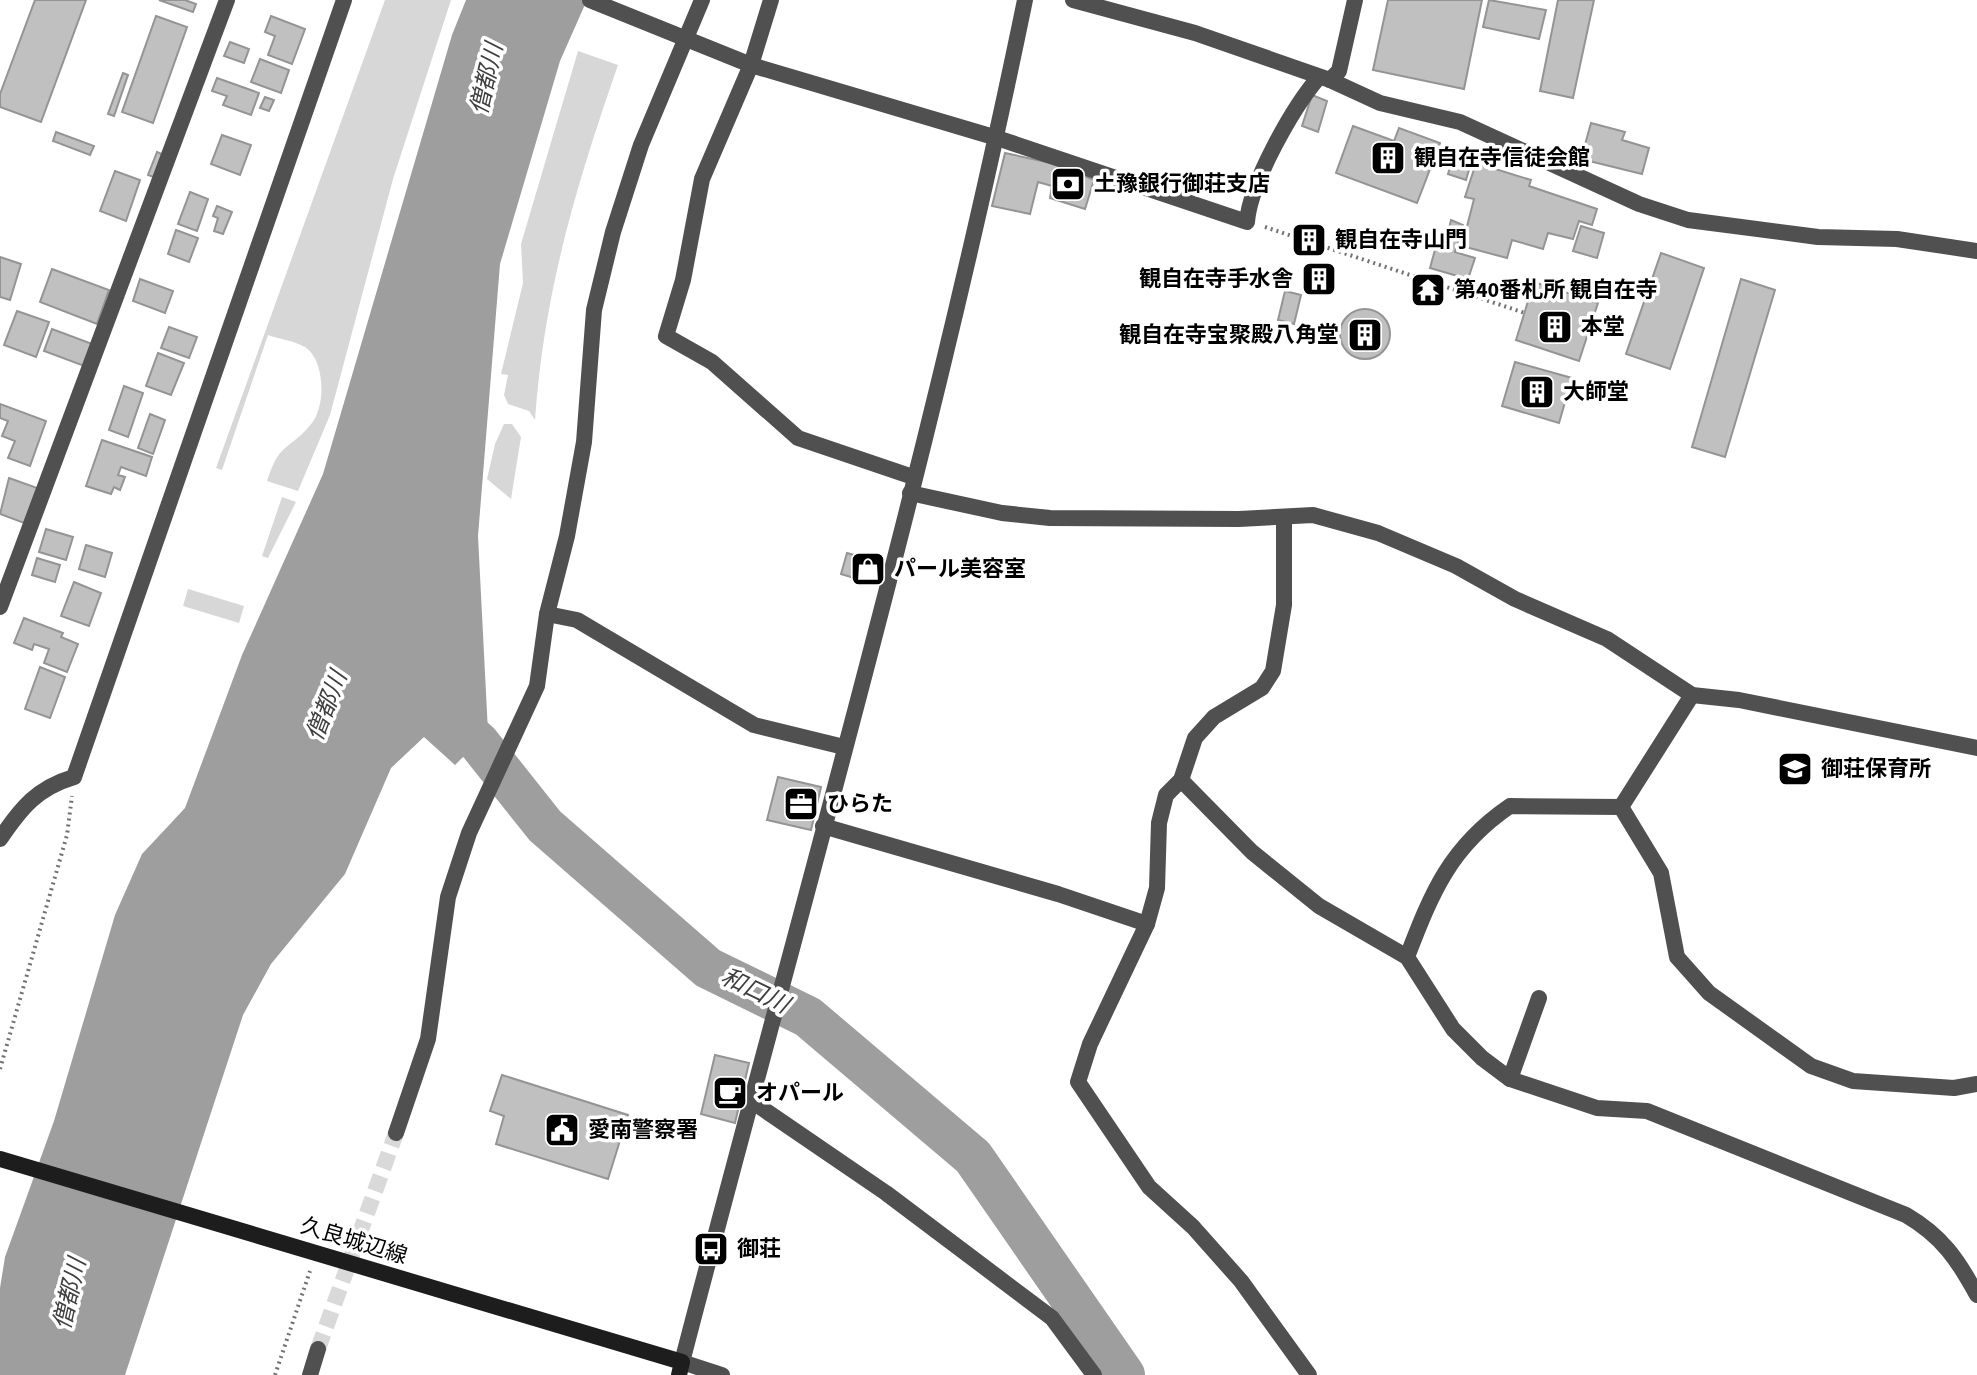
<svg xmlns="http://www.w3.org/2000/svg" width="1977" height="1375" viewBox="0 0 1977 1375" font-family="'Source Sans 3','Noto Sans JP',sans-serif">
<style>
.green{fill:#d7d7d7}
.water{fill:#9e9e9e}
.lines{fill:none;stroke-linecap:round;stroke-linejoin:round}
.river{stroke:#9e9e9e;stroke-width:42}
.building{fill:#c0c0c0;stroke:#949494;stroke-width:2}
.minor-tunnel{stroke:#d9d9d9;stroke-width:16;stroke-dasharray:16 8;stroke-linecap:butt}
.path{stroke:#727272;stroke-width:4;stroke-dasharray:2 4;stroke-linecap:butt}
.minor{stroke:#505050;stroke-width:16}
.tertiary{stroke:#505050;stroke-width:16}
.secondary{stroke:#1d1d1d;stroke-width:16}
.labels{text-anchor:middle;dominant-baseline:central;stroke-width:7;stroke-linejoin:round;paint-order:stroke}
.poi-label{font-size:22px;font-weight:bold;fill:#000;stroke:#fff;text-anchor:start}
.street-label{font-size:22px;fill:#000;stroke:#fff}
.water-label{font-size:24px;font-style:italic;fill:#3f3f3f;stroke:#fff}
</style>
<rect width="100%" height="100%" fill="#fff"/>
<g class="green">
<path d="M 385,0 L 451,0 L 393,179 L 330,415 L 298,491 L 267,481 C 280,440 290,451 312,423 C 326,405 325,360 305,347 C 295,341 279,339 268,335 L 222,470 L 216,468 Z"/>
<path d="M 578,51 L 618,65 C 576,186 544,292 535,420 L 529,411 L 508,404 L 504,395 L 508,375 L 501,374 L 523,283 L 521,244 Z"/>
<polygon points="504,424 512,424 521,437 511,499 487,479 495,444"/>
<polygon points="282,497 296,502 268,558 262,556"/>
<polygon points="188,589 244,606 239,623 183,606"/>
</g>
<polygon class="water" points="466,0 587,0 560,61 500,264 478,536 488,732 455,765 424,737 391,768 345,874 271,964 243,1015 125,1375 0,1375 0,1288 5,1257 54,1121 115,915 142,854 185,808 242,655 323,474 452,35"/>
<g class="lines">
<polyline class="river" points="437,705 479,743 545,826 708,968 808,1017 973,1157 1124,1375"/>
</g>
<g class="building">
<polygon points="35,0 86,0 41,122 0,107 0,94"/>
<polygon points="159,0 185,0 196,4 193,12"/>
<polygon points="1388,0 1482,0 1464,89 1373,70"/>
<polygon points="1489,0 1546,10 1539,39 1483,27"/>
<polygon points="1558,0 1594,0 1573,98 1540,91"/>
<polygon points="156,16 187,27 153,123 122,112"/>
<polygon points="271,16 305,29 292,64 268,55 275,36 265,32"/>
<polygon points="230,42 249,49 244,63 224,56"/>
<polygon points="260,59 289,70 281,93 251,82"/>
<polygon points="123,73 128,75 114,116 108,114"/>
<polygon points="217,78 259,93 251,115 223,105 227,96 212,91"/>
<polygon points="1312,95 1327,101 1318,132 1302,126"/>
<polygon points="265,97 274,100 269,111 260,108"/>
<polygon points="1591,123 1625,132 1622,140 1649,148 1642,174 1581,159"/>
<polygon points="1353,126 1394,141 1399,128 1440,143 1417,203 1336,173"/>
<polygon points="56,132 94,146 90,155 53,141"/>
<polygon points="222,135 251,145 240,175 211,164"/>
<polygon points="1456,147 1474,153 1466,180 1448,174"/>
<polygon points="157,152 164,155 156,178 148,175"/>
<polygon points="1005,153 1060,165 1094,180 1085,209 1050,198 1052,186 1038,182 1030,214 992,206"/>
<polygon points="1476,163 1531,180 1529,186 1597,209 1592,225 1579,221 1573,239 1548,233 1543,249 1512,240 1507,258 1462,246 1474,199 1465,197"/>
<polygon points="115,171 140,180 126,221 100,211"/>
<polygon points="190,192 208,199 197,231 178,224"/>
<polygon points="217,206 232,212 223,234 214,231 218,218 213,216"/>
<polygon points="1451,220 1463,225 1455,252 1475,258 1468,279 1430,268 1436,246 1444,248"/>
<polygon points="1304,224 1322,229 1313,256 1296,250"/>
<polygon points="1581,226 1604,233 1597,258 1573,251"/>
<polygon points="176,230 198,238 189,262 168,254"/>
<polygon points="1661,253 1704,268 1670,369 1626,354"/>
<polygon points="0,257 21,264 10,300 0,297"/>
<polygon points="52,269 109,290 97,324 40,302"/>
<polygon points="1314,269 1329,273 1324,289 1309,284"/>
<polygon points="140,279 173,291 165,313 133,301"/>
<polygon points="1741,279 1775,290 1725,457 1692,447"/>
<polygon points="1534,282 1598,303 1579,361 1516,340"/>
<polygon points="1285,291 1301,295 1294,324 1278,320"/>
<circle cx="1365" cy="334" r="25"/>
<polygon points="17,311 49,322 36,357 4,345"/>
<polygon points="169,327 197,337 189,358 161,348"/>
<polygon points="52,329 95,345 87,367 44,351"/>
<polygon points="158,353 184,363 171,395 146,386"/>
<polygon points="1515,362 1572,378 1559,423 1502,406"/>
<polygon points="124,386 143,393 128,437 109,430"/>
<polygon points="0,404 46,421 30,466 8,458 15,441 2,436 8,421 0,418"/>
<polygon points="150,414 165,420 153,454 138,448"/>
<polygon points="102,440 152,457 146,476 121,467 118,475 125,477 120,490 114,487 111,494 86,486"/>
<polygon points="9,478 40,489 27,524 0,514"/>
<polygon points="46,529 73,537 66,560 39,552"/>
<polygon points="86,545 112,553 105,577 79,569"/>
<polygon points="847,553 880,562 874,584 841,574"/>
<polygon points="37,558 60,565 55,582 32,575"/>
<polygon points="74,582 101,593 89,626 61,616"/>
<polygon points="24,618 63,633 61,637 78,644 67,672 44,663 49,649 34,644 32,650 14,643"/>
<polygon points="40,667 65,677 50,718 25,709"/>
<polygon points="778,777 821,787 811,830 767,820"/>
<polygon points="715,1055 749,1063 735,1123 701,1114"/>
<polygon points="502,1075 628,1115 608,1179 496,1144 504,1116 490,1111"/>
</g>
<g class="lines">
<polyline class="minor-tunnel" points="318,1349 396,1133"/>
<g class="path">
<polyline points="1265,227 1525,313"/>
<polyline points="0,1069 67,835 72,796"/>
<polyline points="275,1375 310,1271"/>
</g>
<g class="minor">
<polyline points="771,0 751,65 702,179 683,280 666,336 712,362 798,438 913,477"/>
<polyline points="1073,0 1195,33 1330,80 1380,103 1460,122 1639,204 1688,220 1818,237 1897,239 1977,251"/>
<polyline points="1330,80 1339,71 1355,0"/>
<path d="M 997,138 L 1247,222 C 1250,183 1293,107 1319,77"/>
<polyline points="910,493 1002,513 1050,518 1239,519 1313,515 1378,533 1456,566 1515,599 1607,639 1692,695 1739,700 1977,748"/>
<polyline points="1284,517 1284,605 1273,671 1262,688 1214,717 1195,738 1181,780 1166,795 1159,823 1157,888 1147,924 1090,1044 1078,1082 1149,1187 1193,1227 1241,1281 1309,1375"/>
<polyline points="0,607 227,0"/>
<polyline points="547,614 577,620 754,725 844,747"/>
<polyline points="1181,780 1252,852 1319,906 1407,957 1453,1029 1482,1058 1510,1079"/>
<polyline points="1621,807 1661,873 1677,957 1709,993 1811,1066 1853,1081 1954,1088 1977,1084"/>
<polyline points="1621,807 1692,695"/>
<polyline points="823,826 1058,894 1147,924"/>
<path d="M 0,839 C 21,808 37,788 74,777 L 344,0"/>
<path d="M 1407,957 C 1432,892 1450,847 1510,806 L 1621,807"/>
<path d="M 1539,998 L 1510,1079 L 1597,1108 L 1647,1111 L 1906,1215 C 1942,1236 1958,1260 1977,1295"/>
<polyline points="750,1100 886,1193 1052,1318 1094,1375"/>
<polyline points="396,1133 428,1039 448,897 469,833 537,686 547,614 567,536 584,442 594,310 613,232 641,145 702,0"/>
<polyline points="310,1375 318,1349"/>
</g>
<g class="tertiary">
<polyline points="590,0 751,65 997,138"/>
<path d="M 722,1375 L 682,1362 C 800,909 931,459 1025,0"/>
</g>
<polyline class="secondary" points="0,1159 682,1362 679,1375"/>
</g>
<defs>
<g id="building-square" transform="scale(1.8)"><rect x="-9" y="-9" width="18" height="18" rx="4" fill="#000" stroke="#fff"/><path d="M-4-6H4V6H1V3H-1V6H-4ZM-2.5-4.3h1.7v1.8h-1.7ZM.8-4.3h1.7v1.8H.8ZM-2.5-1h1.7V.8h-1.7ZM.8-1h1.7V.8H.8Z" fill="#fff"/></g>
<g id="bank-square" transform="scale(1.8)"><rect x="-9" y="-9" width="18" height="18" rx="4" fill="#000" stroke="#fff"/><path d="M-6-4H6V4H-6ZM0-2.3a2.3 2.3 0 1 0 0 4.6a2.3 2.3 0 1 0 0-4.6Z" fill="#fff"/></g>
<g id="temple-square" transform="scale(1.8)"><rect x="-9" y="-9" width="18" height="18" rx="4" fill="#000" stroke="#fff"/><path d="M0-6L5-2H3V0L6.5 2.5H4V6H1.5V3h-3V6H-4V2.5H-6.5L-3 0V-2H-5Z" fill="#fff"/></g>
<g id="shop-square" transform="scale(1.8)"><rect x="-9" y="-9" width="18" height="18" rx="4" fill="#000" stroke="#fff"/><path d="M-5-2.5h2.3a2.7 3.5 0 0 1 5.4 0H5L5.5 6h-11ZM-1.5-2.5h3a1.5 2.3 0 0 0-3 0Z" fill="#fff"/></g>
<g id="school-square" transform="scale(1.8)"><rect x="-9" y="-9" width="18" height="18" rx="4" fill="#000" stroke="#fff"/><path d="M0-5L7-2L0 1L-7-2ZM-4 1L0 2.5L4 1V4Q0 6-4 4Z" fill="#fff"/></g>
<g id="office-square" transform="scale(1.8)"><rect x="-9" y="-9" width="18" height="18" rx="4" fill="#000" stroke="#fff"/><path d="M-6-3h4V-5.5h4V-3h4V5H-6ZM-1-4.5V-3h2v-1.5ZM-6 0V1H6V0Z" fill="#fff"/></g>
<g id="cafe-square" transform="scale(1.8)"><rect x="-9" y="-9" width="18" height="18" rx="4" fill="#000" stroke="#fff"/><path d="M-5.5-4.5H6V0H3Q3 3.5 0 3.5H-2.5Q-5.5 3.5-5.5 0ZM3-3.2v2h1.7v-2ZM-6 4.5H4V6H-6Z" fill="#fff"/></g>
<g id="civic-square" transform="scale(1.8)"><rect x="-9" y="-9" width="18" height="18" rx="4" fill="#000" stroke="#fff"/><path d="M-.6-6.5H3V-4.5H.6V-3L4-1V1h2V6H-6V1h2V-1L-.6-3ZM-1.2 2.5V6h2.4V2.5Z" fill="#fff"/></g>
<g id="bus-square" transform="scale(1.8)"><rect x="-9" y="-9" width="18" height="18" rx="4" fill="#000" stroke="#fff"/><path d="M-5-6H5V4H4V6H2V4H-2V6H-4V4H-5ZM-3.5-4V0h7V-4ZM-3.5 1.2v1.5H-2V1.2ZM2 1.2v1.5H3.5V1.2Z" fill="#fff"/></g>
</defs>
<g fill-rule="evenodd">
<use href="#building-square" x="1388" y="158"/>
<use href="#bank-square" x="1068" y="184"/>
<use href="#building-square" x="1309" y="240"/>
<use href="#building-square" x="1319" y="279"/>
<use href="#temple-square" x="1428" y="290"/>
<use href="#building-square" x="1555" y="327"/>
<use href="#building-square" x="1365" y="335"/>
<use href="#building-square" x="1537" y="392"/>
<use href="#shop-square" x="868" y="569"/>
<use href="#school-square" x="1795" y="769"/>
<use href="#office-square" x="801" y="804"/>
<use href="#cafe-square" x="730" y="1093"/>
<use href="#civic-square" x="562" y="1130"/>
<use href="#bus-square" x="711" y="1249"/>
</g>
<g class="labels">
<g class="poi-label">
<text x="1414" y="158">観自在寺信徒会館</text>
<text x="1094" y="184">土豫銀行御荘支店</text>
<text x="1335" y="240">観自在寺山門</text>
<text x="1293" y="279" text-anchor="end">観自在寺手水舎</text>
<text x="1454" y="290">第40番札所 観自在寺</text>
<text x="1581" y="327">本堂</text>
<text x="1339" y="335" text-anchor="end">観自在寺宝聚殿八角堂</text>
<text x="1563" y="392">大師堂</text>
<text x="894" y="569">パール美容室</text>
<text x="1821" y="769">御荘保育所</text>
<text x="827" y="804">ひらた</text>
<text x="756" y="1093">オパール</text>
<text x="588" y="1130">愛南警察署</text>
<text x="737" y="1249">御荘</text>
</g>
<g class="street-label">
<text transform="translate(354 1241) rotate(17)">久良城辺線</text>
</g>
<g class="water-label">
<text transform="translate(487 79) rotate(-77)">僧都川</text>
<text transform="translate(327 706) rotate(-69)">僧都川</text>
<text transform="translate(755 991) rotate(26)">和口川</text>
<text transform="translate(70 1294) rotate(-77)">僧都川</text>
</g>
</g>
</svg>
